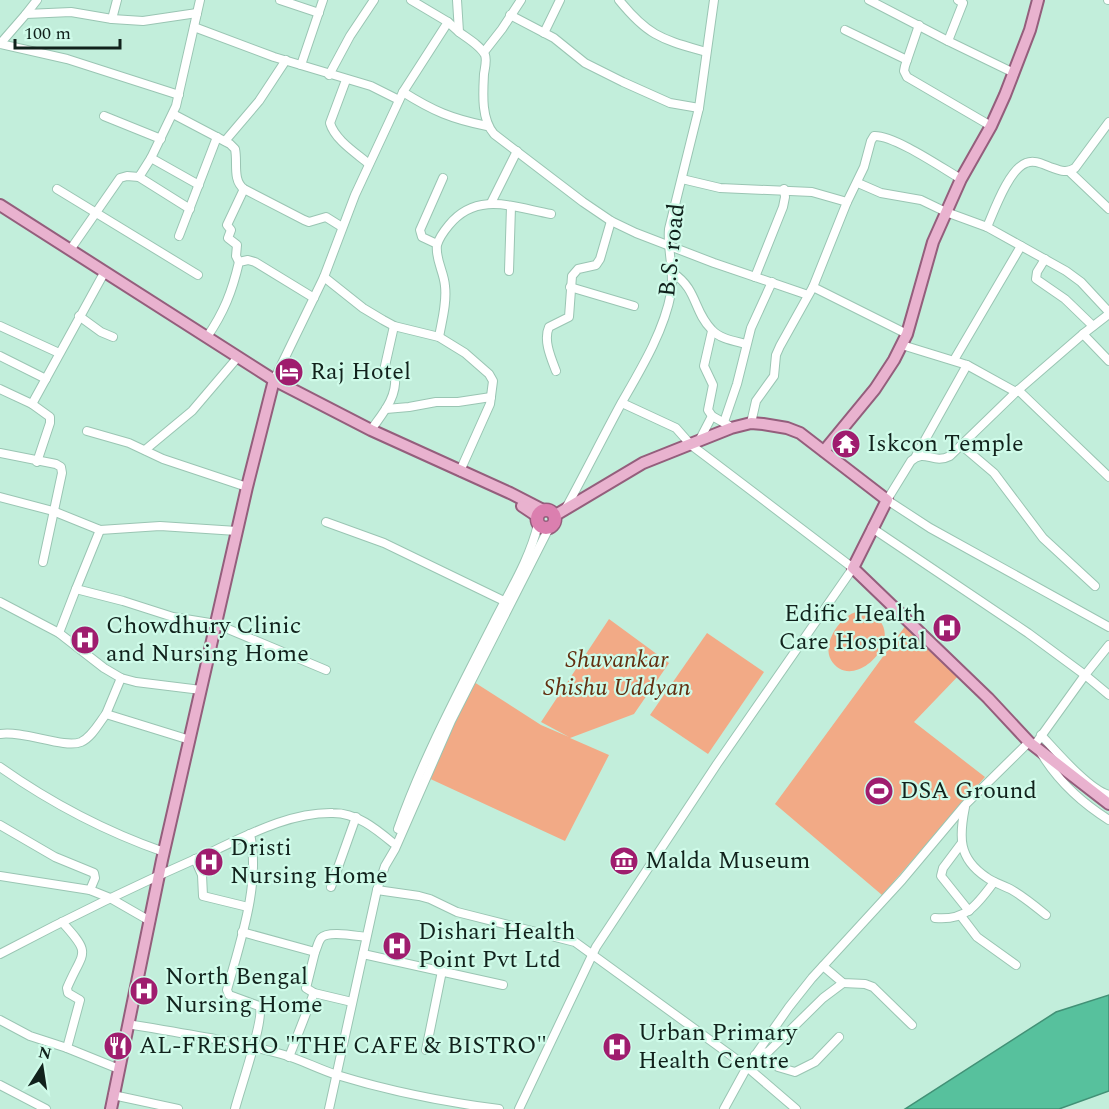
<svg xmlns="http://www.w3.org/2000/svg" width="1109" height="1109" viewBox="0 0 1109 1109" font-family="Spectral,serif">
<style>
.green{fill:#f2aa86}
.water{fill:#57c19d;stroke:#429176;stroke-width:1.5}
.lines{fill:none;stroke-linecap:round;stroke-linejoin:round}
.minor-casing{stroke:#9ac5b3;stroke-width:10}
.major-casing{stroke:#945e7c;stroke-width:14}
.highway-casing{stroke:#945e7c;stroke-width:15}
.minor{stroke:#fff;stroke-width:8}
.major{stroke:#e9b2cf;stroke-width:10}
.highway{stroke:#db7faf;stroke-width:12}
.labels{text-anchor:middle;dominant-baseline:central;stroke-width:4.5;stroke-linejoin:round;paint-order:stroke}
.street-label{font-size:24px;fill:#11221c;stroke:#cffbe9}
.poi-label{font-size:24px;fill:#11221c;stroke:#cffbe9;text-anchor:start}
.park-label{font-size:24px;font-style:italic;fill:#622f10;stroke:#cffbe9}
</style>
<rect width="100%" height="100%" fill="#c2eedb"/>
<g class="green">
<path d="M 866,611 C 916,632 853,697 831,660 C 823,645 836,624 848,616 C 853,612 859,611 866,611 Z"/>
<polygon points="609,619 669,663 634,714 570,738 609,755 565,841 424,776 474,682 541,725 569,737 541,722"/>
<polygon points="909,621 962,672 914,722 985,777 882,895 775,804"/>
<polygon points="707,633 764,672 708,754 650,715"/>
</g>
<polygon class="water" points="1109,995 1109,1091 1059,1109 905,1109 1056,1012"/>
<g class="lines">
<g class="minor-casing">
<g id="minor">
<polyline points="280,0 319,13"/>
<polyline points="411,0 448,22 459,32"/>
<path d="M 457,0 L 459,32 C 467,38 481,46 485,55 C 487,60 485,68 484,74 C 483,93 481,119 494,134 L 583,202 L 611,221 L 636,233 L 714,263 L 808,295"/>
<path d="M 619,0 C 649,37 662,39 706,52"/>
<polyline points="869,0 948,41"/>
<polyline points="958,0 963,3 948,41 1014,73"/>
<polyline points="1108,0 1109,0"/>
<polyline points="26,14 37,0"/>
<polyline points="510,15 554,38 585,63 623,82 670,103 699,108"/>
<polyline points="112,19 117,0"/>
<polyline points="919,25 905,66 904,71 907,77 991,126"/>
<polyline points="194,27 274,57 371,86 399,100"/>
<polyline points="845,30 907,60"/>
<polyline points="544,33 560,0"/>
<polyline points="0,44 26,14 71,12 112,19 143,21 197,13"/>
<polyline points="0,44 67,59 179,95"/>
<polyline points="484,52 502,29 521,0"/>
<polyline points="301,65 323,0"/>
<polyline points="329,75 350,36 374,0"/>
<path d="M 346,80 L 330,123 C 335,140 356,153 369,164"/>
<path d="M 403,92 C 433,111 452,119 487,126"/>
<path d="M 173,114 L 230,144 L 235,149 C 238,162 232,180 244,189 L 304,220 L 309,222 L 326,217 L 342,227"/>
<polyline points="104,116 161,139"/>
<polyline points="225,141 259,101 286,60"/>
<polyline points="151,158 199,185"/>
<polyline points="1069,171 1109,209"/>
<polyline points="139,177 190,209"/>
<polyline points="682,179 720,188 812,192 847,202"/>
<path d="M 858,183 L 881,193 L 921,200 L 946,212 L 987,227 C 994,211 1009,169 1026,163 C 1035,159 1044,165 1053,168 C 1061,171 1067,173 1075,168 L 1109,122"/>
<polyline points="57,189 198,275"/>
<polyline points="491,203 517,151"/>
<polyline points="987,227 1066,271 1081,282 1109,312"/>
<polyline points="179,236 217,137"/>
<polyline points="437,244 422,237 420,230 443,178"/>
<polyline points="70,250 120,178 127,176 139,177 151,158 176,106 200,0"/>
<polyline points="1045,259 1037,272 1036,279 1065,299 1093,326"/>
<polyline points="239,262 236,256 237,245 228,238 231,230 227,225 244,189"/>
<polyline points="509,271 511,207"/>
<path d="M 673,273 C 698,290 693,311 712,330 C 720,339 735,341 746,344"/>
<polyline points="324,277 363,308 383,320 394,326 439,337 465,353 489,374 493,381 490,404 460,471"/>
<polyline points="755,277 783,207 785,197 784,189"/>
<polyline points="570,287 634,306"/>
<polyline points="813,287 907,334"/>
<polyline points="1109,314 1083,334 1109,361"/>
<polyline points="79,316 101,332 113,337"/>
<polyline points="0,326 59,353"/>
<polyline points="712,331 704,366 713,385 708,410 712,416 728,425"/>
<path d="M 1083,334 L 1016,392 L 950,456 C 933,465 925,448 911,461 L 887,500 L 930,528 L 1109,627"/>
<path d="M 207,337 C 224,312 232,292 239,262 L 248,260 L 255,262 L 314,298"/>
<path d="M 439,337 C 442,320 447,303 445,286 C 444,272 435,259 437,245 C 439,238 444,231 449,225 C 477,191 513,207 551,214"/>
<polyline points="902,345 967,365 1016,392"/>
<polyline points="0,356 46,379"/>
<polyline points="954,360 1021,246"/>
<path d="M 556,371 C 551,358 543,340 549,327 L 569,317 L 572,276 L 578,269 L 596,265 L 600,259 L 611,221"/>
<polyline points="274,380 324,277 355,195 403,92 448,22"/>
<polyline points="0,389 32,404 104,273"/>
<polyline points="1018,390 1109,477"/>
<polyline points="32,404 50,417 50,423 37,462"/>
<polyline points="386,409 409,407 436,402 458,402 491,397"/>
<polyline points="724,422 737,384 751,328 772,282"/>
<path d="M 751,423 L 756,401 L 774,376 L 776,355 L 780,346 L 813,287 L 847,202 L 864,167 L 871,141 L 874,136 C 894,135 942,168 961,179"/>
<path d="M 371,430 C 382,414 397,398 395,377 L 385,369 L 385,366 L 394,326"/>
<polyline points="87,431 129,443 163,459 247,487"/>
<polyline points="699,441 712,416"/>
<polyline points="961,445 994,473 1043,538 1095,586"/>
<polyline points="145,450 192,411 238,357"/>
<polyline points="0,453 56,464 61,467 62,473 43,562"/>
<polyline points="916,456 967,365"/>
<polyline points="0,497 53,511 100,530 160,526 237,531"/>
<path d="M 566,508 C 585,473 603,437 622,402 C 641,369 664,331 671,293 C 675,271 667,251 669,229 L 699,108 L 714,0"/>
<polyline points="326,522 384,543 504,601"/>
<polyline points="872,528 1028,633 1085,675 1109,695"/>
<polyline points="100,530 76,589 123,601 173,617 216,624 326,670"/>
<polyline points="0,602 59,633 104,668 121,678 136,682 201,690"/>
<polyline points="59,633 76,589"/>
<polyline points="106,714 121,678"/>
<path d="M 0,734 C 23,730 64,749 81,742 C 92,737 99,723 106,714 L 190,740"/>
<path d="M 1041,735 C 1056,751 1089,790 1109,795"/>
<polyline points="1034,746 1085,675 1109,645"/>
<path d="M 1041,753 C 1058,781 1082,803 1109,820"/>
<path d="M 0,767 C 51,803 104,831 164,852"/>
<path d="M 965,807 C 959,837 958,858 986,877 C 994,883 1003,885 1012,890 C 1024,897 1035,906 1046,915"/>
<polyline points="0,825 55,857 94,873 95,878 90,890"/>
<path d="M 398,829 C 423,758 459,691 493,624 C 509,592 530,559 538,524"/>
<polyline points="961,844 943,868 941,876 969,911"/>
<polyline points="195,859 202,875 203,896 248,907"/>
<polyline points="0,876 90,890 110,898 150,921"/>
<polyline points="331,887 356,817"/>
<polyline points="377,890 419,896 430,899 457,912 575,942 747,1067 796,1109"/>
<polyline points="961,916 977,937 1016,965"/>
<path d="M 935,918 C 966,921 977,905 994,882"/>
<path d="M 242,932 L 315,952 C 317,948 318,942 321,938 C 328,930 356,936 366,937"/>
<polyline points="315,952 306,988 314,993 352,1002"/>
<path d="M 0,954 C 68,918 138,884 209,853 C 248,835 290,812 333,813 C 357,813 376,829 393,843"/>
<polyline points="363,954 503,985"/>
<polyline points="823,966 843,983 865,984 873,987 912,1025"/>
<path d="M 0,1020 L 30,1036 L 67,1048 L 80,1000 L 68,993 L 67,988 C 83,950 93,956 62,922"/>
<path d="M 128,1024 C 179,1033 231,1040 281,1054 C 300,1059 318,1069 337,1075 C 389,1091 444,1102 499,1109"/>
<polyline points="67,1048 119,1069"/>
<polyline points="426,1050 442,971"/>
<polyline points="755,1055 768,1052 823,998 843,983"/>
<polyline points="761,1055 778,1067 795,1072 815,1062 839,1037"/>
<polyline points="289,1057 314,993"/>
<polyline points="0,1085 46,1109"/>
<polyline points="113,1095 178,1109"/>
<path d="M 235,1109 C 239,1092 266,1016 259,1006 L 229,995 L 227,990 C 240,942 261,884 250,834"/>
<polyline points="329,1109 377,890 385,866 395,849 451,721 549,528"/>
<polyline points="519,1109 596,947 717,764 853,568 707,457 691,445 676,428 622,403"/>
<polyline points="724,1109 747,1067 789,1007 812,978 902,880 965,805 1029,742"/>
</g>
</g>
<g class="major-casing">
<g id="major">
<polyline points="0,205 274,380 371,430 510,493 543,510"/>
<polyline points="824,451 875,389 894,360 907,334 933,242 961,179 991,126 1005,95 1030,30 1038,0"/>
<polyline points="522,506 537,516"/>
<polyline points="554,516 643,463 731,428 751,423 763,424 787,428 800,433 887,500 853,568 988,698 1029,742 1109,804"/>
<polyline points="111,1109 162,860 247,487 274,380"/>
</g>
</g>
<g class="highway-casing">
<circle id="highway" cx="546" cy="519" r="9"/>
</g>
<use href="#minor" class="minor"/>
<use href="#major" class="major"/>
<use href="#highway" class="highway"/>
</g>
<defs>
<g id="hotel-disc" transform="scale(1.5)"><circle r="9.5" fill="#9f1d6e" stroke="#cffbe9"/><path d="M-6-4.5h1.5V1H6V5H4.5V3h-9V5H-6ZM-4 0a1.8 1.8 0 1 1 3.6 0ZM.5 0V-2.5h3Q6-2.5 6 0Z" fill="#fff"/></g>
<g id="temple-disc" transform="scale(1.5)"><circle r="9.5" fill="#9f1d6e" stroke="#cffbe9"/><path d="M0-6L5-2H3V0L6.5 2.5H4V6H1.5V3h-3V6H-4V2.5H-6.5L-3 0V-2H-5Z" fill="#fff"/></g>
<g id="hospital-disc" transform="scale(1.5)"><circle r="9.5" fill="#9f1d6e" stroke="#cffbe9"/><path d="M-5-5h3v3.5h4V-5h3V5h-3V1.5h-4V5h-3Z" fill="#fff"/></g>
<g id="stadium-disc" transform="scale(1.5)"><circle r="9.5" fill="#9f1d6e" stroke="#cffbe9"/><path d="M0-5a6.5 5 0 1 0 0 10a6.5 5 0 1 0 0-10ZM-3.5-1.8h7v3.6h-7Z" fill="#fff"/></g>
<g id="museum-disc" transform="scale(1.5)"><circle r="9.5" fill="#9f1d6e" stroke="#cffbe9"/><path d="M0-6L6-3V-2H-6V-3ZM-5-1h2V3h-2ZM-1-1h2V3h-2ZM3-1h2V3H3ZM-6 4H6V6H-6Z" fill="#fff"/></g>
<g id="restaurant-disc" transform="scale(1.5)"><circle r="9.5" fill="#9f1d6e" stroke="#cffbe9"/><path d="M-5-6h1v4h1v-4h1v4h1v-4h1v5L-1.5 .5V6h-2V.5L-5-1ZM5-6V6H3V1.5H1.5Q1.5-4 5-6Z" fill="#fff"/></g>
</defs>
<g fill-rule="evenodd">
<use href="#hotel-disc" x="289" y="372"/>
<use href="#temple-disc" x="846" y="444"/>
<use href="#hospital-disc" x="947" y="628"/>
<use href="#hospital-disc" x="85" y="640"/>
<use href="#stadium-disc" x="879" y="791"/>
<use href="#museum-disc" x="624" y="861"/>
<use href="#hospital-disc" x="209" y="862"/>
<use href="#hospital-disc" x="397" y="946"/>
<use href="#hospital-disc" x="144" y="991"/>
<use href="#restaurant-disc" x="118" y="1046"/>
<use href="#hospital-disc" x="617" y="1047"/>
</g>
<g class="labels">
<g class="street-label">
<text transform="translate(672 250) rotate(-84)">B.S. road</text>
</g>
<g class="poi-label">
<text x="310" y="372">Raj Hotel</text>
<text x="867" y="444">Iskcon Temple</text>
<text x="926" y="614" text-anchor="end">Edific Health<tspan x="926" dy="28">Care Hospital</tspan></text>
<text x="106" y="626">Chowdhury Clinic<tspan x="106" dy="28">and Nursing Home</tspan></text>
<text x="900" y="791">DSA Ground</text>
<text x="230" y="848">Dristi<tspan x="230" dy="28">Nursing Home</tspan></text>
<text x="645" y="861">Malda Museum</text>
<text x="418" y="932">Dishari Health<tspan x="418" dy="28">Point Pvt Ltd</tspan></text>
<text x="165" y="977">North Bengal<tspan x="165" dy="28">Nursing Home</tspan></text>
<text x="638" y="1033">Urban Primary<tspan x="638" dy="28">Health Centre</tspan></text>
<text x="139" y="1046">AL-FRESHO "THE CAFE &amp; BISTRO"</text>
</g>
<g class="park-label">
<text x="617" y="660">Shuvankar<tspan x="617" dy="28">Shishu Uddyan</tspan></text>
</g>
</g>
<g transform="translate(42 1067) rotate(12)" stroke="#cffbe9" stroke-width="4.5" paint-order="stroke">
<path d="M0-4.5L10 22L0 15L-10 22Z" fill="#11221c"/>
<text y="-9" font-size="16" font-weight="bold" text-anchor="middle" fill="#11221c">N</text>
</g>
<path d="M15 39v9h105v-9" fill="none" stroke="#11221c" stroke-width="3"/>
<text x="24" y="39" font-size="18" fill="#11221c" stroke="#cffbe9" stroke-width="4.5" paint-order="stroke">100 m</text>
</svg>
